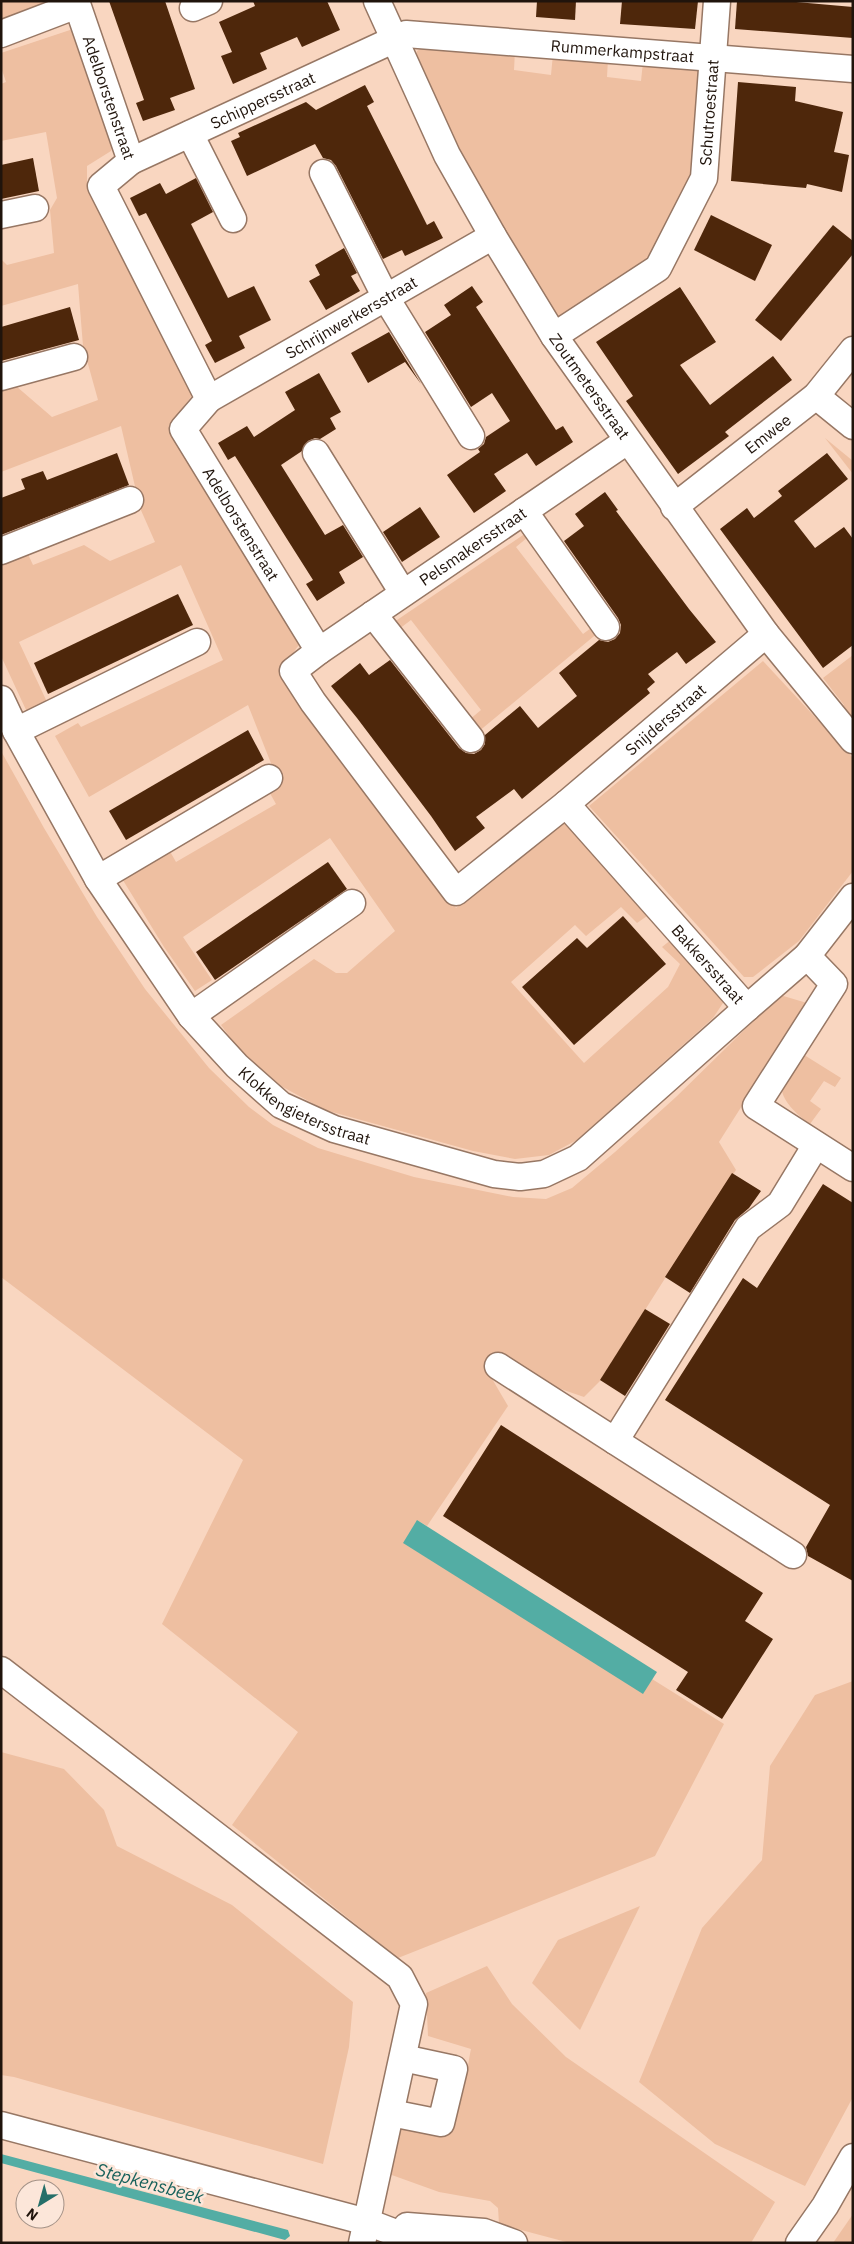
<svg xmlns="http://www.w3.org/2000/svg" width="854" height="2244" viewBox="0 0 854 2244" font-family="'IBM Plex Sans',sans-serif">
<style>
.green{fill:#eebfa1}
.water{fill:#53ada4}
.building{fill:#4e270b}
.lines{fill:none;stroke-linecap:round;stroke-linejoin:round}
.minor-casing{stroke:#977764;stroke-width:29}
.minor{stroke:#fff;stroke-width:26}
.labels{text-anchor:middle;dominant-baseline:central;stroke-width:5;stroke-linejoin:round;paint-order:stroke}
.street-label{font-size:16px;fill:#20140c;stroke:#fce6d9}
.water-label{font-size:18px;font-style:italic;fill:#17615b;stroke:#fce6d9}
</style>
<rect width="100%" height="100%" fill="#f9d6c0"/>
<g class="green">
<polygon points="1,1 50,1 1,23"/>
<polygon points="76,28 114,139 111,151 87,166 87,189 194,393 169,426 303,639 284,666 289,686 456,908 567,821 650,914 637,923 621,907 586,936 575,925 511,982 584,1063 668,987 680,964 662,947 672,939 725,1000 713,1018 577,1140 549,1155 515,1159 473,1151 325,1110 281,1086 237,1047 221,1025 314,959 336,973 347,973 395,931 330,838 183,937 212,980 195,991 164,947 121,877 168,848 176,862 276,804 267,788 278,781 248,705 89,797 55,736 78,723 81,727 223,660 181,565 19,642 47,702 27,712 1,656 1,562 27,552 33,565 84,545 110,561 155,542 140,508 121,426 1,472 1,389 16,386 52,417 98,400 83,346 78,284 1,306 1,259 7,265 54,253 50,210 57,198 46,132 1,141 1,84 6,82 1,67 1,53"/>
<polygon points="428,44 515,51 514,70 551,75 553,54 608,59 607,77 641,81 643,62 698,67 702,73 696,174 652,263 555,325 482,195 415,63 417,51"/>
<polygon points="825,438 853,461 853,474"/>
<polygon points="526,533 528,537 516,547 583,634 595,625 599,632 478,732 469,720 481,710 411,620 399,629 394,622"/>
<polygon points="853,655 853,727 837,710 844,705 823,678"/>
<polygon points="763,661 853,758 853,871 799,941 753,977 744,977 589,806"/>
<polygon points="1,751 44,828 97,917 145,989 209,1068 249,1107 273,1125 318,1148 414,1177 513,1197 546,1199 572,1188 615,1152 676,1097 780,995 807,1003 719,1142 736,1170 664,1280 600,1381 584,1397 552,1386 500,1353 488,1372 508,1406 427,1526 417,1520 643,1693 652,1679 724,1724 655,1856 398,1958 232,1825 298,1732 162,1624 243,1460 1,1277"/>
<path d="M 801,1053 L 841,1078 L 835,1087 L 824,1081 L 810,1101 L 821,1109 L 810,1124 C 799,1116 779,1100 782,1084 C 785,1074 796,1062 801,1053 Z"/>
<polygon points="853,1681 853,2097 805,2186 715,2144 639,2082 702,1928 762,1860 770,1766 815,1695"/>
<polygon points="1,1752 64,1769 104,1810 117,1846 232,1905 353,2002 349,2047 323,2164 14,2077 1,2075"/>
<polygon points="640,1906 580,2030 532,1983 558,1940"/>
<path d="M 487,1966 L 512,2004 L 566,2057 L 775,2202 L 751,2243 L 570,2243 L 499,2224 L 498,2208 L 490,2201 L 439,2192 L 389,2174 L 401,2129 C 412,2129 442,2127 451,2120 C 464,2109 467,2066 471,2049 L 428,2036 L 426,1993 Z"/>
<polygon points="853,2214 853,2243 833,2243"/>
</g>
<g class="water">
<polygon points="417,1520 657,1672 643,1694 403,1543"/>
<polygon points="1,2154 288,2230 290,2236 285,2240 1,2163"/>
</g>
<g class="building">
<polygon points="109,1 165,1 195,89 170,98 175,110 143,121 136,103 144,100"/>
<polygon points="253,1 327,1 340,30 302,47 297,37 260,53 267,69 233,84 221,56 232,52 219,22 255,6"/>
<polygon points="537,1 576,1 575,20 536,17"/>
<polygon points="622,1 698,1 695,29 620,24"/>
<polygon points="737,1 785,1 853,7 853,38 735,29"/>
<polygon points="738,82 796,87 795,101 843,112 834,152 849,155 842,192 807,184 806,188 731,181"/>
<polygon points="365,85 374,102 367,106 417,205 427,225 434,221 443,238 405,256 402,250 383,259 336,166 331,160 323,158 315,144 247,176 231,141 240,137 238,133 306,102 316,110"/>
<polygon points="33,158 39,191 1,199 1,165"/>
<polygon points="196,178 213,212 191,224 228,298 254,286 271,320 239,336 245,348 215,363 205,345 212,341 190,298 146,213 139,216 130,198 160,183 166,194"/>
<polygon points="711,215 772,245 755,281 694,250"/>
<polygon points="833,225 853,241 853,254 781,341 755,320"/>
<polygon points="344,248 357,273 351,276 360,291 326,310 309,281 320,275 315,265"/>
<polygon points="472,286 483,302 476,307 529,389 556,430 563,426 573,442 536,466 527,453 494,474 506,491 474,513 447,475 480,452 478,449 484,444 486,437 510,421 492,393 471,407 425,332 451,315 444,305"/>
<polygon points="680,287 716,342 680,365 710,405 773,356 792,380 725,432 729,436 713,448 678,474 626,401 633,396 596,342"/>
<polygon points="70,307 79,340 1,361 1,327"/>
<polygon points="389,332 421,384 405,362 368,383 351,353"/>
<polygon points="319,373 341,412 330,418 336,429 320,439 315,438 308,441 302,451 281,465 325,535 343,525 363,557 339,572 345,583 317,601 306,584 313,580 287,539 235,456 228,460 218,443 247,426 254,437 295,410 285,392"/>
<polygon points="117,453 129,485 1,535 1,498 25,489 21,479 43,471 47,480"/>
<polygon points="827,453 848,479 794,521 815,548 844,527 853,539 853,645 823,668 720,529 747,508 754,518 782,496 778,491"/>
<polygon points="605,492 618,510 616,511 689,609 716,642 686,664 677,652 648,674 655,682 647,689 650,693 522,799 514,789 476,817 485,828 455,851 431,816 357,718 331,686 360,663 369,675 390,660 459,748 466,753 474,754 481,750 485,744 485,735 520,706 538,728 577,696 559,673 599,640 608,642 615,639 620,633 621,625 618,618 564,541 584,526 575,514"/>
<polygon points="420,507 440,537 402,562 383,532"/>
<polygon points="178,594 193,625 48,694 34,663"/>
<polygon points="248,730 264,760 126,840 109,811"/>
<polygon points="328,862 347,889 215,980 196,952"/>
<polygon points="623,916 666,964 574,1045 522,987 577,938 587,948"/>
<polygon points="732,1173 761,1191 749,1208 735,1220 690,1293 665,1277"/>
<polygon points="823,1184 853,1203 853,1581 808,1556 806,1547 830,1505 665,1400 743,1278 757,1288"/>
<polygon points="645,1309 670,1324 625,1396 600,1380"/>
<polygon points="501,1425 763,1593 745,1621 773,1639 722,1719 676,1690 688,1672 443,1516"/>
</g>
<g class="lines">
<g class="minor-casing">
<g id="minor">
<path id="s1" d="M 76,1 L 131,161 L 101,186 L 209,399 L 183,429 L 319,651 L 293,671 L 313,702 L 456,892 L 566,804 L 766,634"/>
<path id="s2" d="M 377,1 L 447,155 L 493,236 L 554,336 L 766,634 L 853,740"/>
<polyline points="193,8 209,1"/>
<polyline points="1,34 77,5"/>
<polyline points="190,134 233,219"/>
<path id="s3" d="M 131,161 L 406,34 L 853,69"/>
<polyline points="323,173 386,298 471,436"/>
<polyline points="1,215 35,208"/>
<path id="s4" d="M 554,336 L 658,268 L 704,178 L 717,1"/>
<polyline points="1,377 74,357"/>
<polyline points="816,396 853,426"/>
<path id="s5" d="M 209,399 L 493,236"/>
<polyline points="316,453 403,593"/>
<path id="s6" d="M 674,507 L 816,396 L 853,350"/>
<polyline points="524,511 606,627"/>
<polyline points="1,551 130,500"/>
<polyline points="373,614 471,739"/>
<path id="s7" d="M 319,651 L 627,441"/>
<path id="s8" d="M 1,699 L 16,731 L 98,879 L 191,1016 L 237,1066 L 281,1105 L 334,1129 L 494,1174 L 520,1177 L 544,1174 L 578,1158 L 747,1008"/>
<polyline points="16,731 197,642"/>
<path id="s9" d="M 566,804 L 747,1008 L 807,956 L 853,897"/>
<polyline points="98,879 269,778"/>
<polyline points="807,956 834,984 756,1106 853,1168"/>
<polyline points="191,1016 352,903"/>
<polyline points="498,1366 615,1441 748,1228 780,1204 816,1145"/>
<polyline points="615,1441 793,1555"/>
<polyline points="1,1670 400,1977 414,2004 362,2243"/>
<polyline points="391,2113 441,2123 454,2069 403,2058"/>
<polyline points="1,2125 367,2222 409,2238 431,2243"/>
<polyline points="407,2226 484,2232 514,2243"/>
<polyline points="799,2243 825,2206 853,2157"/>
</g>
</g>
<use href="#minor" class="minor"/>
</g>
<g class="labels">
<g class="street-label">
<text stroke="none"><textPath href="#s3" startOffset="520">Rummerkampstraat</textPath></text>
<text stroke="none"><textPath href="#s1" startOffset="102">Adelborstenstraat</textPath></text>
<text stroke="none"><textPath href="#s3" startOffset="145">Schippersstraat</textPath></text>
<text stroke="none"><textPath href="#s4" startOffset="291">Schutroestraat</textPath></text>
<text stroke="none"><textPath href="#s5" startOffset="164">Schrijnwerkersstraat</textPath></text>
<text stroke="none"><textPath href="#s2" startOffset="441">Zoutmetersstraat</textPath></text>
<text stroke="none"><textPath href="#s6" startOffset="119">Emwee</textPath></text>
<text stroke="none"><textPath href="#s1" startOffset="598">Adelborstenstraat</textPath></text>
<text stroke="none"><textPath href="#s7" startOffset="186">Pelsmakersstraat</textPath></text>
<text stroke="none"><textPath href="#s1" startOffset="1326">Snijdersstraat</textPath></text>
<text stroke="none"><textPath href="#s9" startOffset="214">Bakkersstraat</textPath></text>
<text stroke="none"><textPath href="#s8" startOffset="518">Klokkengietersstraat</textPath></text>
</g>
<g class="water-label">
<text transform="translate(150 2183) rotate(15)">Stepkensbeek</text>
</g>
</g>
<rect width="854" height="2244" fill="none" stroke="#20140c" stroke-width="5"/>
<g transform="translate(40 2204) rotate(217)"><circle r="24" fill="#fce6d9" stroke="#a49287"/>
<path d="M0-4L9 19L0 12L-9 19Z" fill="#256f69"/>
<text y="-8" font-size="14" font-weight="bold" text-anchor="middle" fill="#20140c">N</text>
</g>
</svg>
